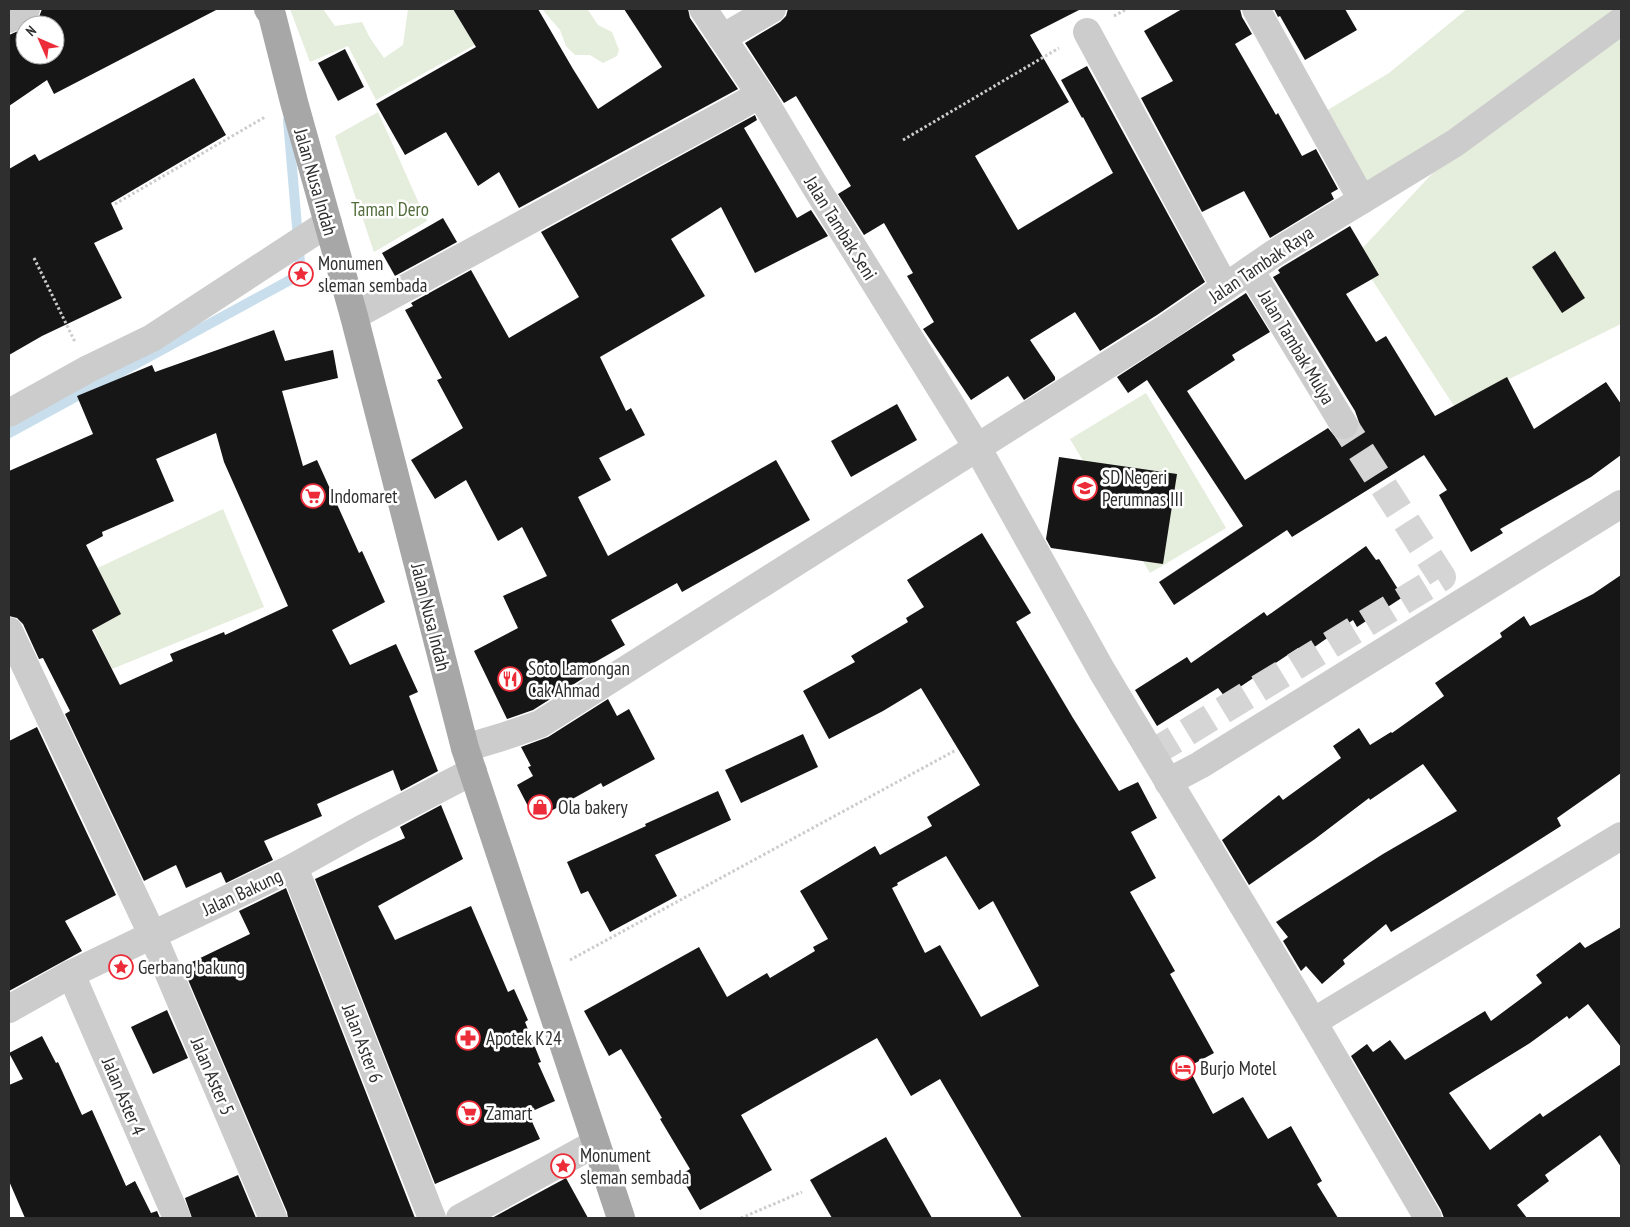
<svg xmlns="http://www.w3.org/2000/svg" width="1630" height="1227" viewBox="0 0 1630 1227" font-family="'PT Sans Narrow',sans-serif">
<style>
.green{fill:#e5eddc}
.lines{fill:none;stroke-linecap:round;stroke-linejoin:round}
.stream{stroke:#c8deed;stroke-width:10}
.building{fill:#161616;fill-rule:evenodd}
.minor-tunnel{stroke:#d5d5d5;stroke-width:28;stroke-dasharray:28 14;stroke-linecap:butt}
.path{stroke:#ccc;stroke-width:3;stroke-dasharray:2.5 2.5;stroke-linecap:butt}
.minor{stroke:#ccc;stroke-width:28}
.major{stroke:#a7a7a7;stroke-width:28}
.labels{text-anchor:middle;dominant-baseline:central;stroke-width:5;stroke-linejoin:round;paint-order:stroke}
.street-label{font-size:19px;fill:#2f2f2f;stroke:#fff}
.park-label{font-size:19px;fill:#526d3b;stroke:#fff}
.poi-label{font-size:19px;fill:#2f2f2f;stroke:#fff;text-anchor:start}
</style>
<rect width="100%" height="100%" fill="#fff"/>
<g class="green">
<polygon points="290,9 323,9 335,26 362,22 370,38 384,58 403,45 408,9 453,9 465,28 497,9 539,9 376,100 348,46 310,62"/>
<polygon points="542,9 589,9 588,10 598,25 612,32 619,50 617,56 603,63 590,55 575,55 566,46 560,30"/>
<polygon points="1467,9 1619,9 1452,134 1370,187 1326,111 1389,73"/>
<polygon points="1621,28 1621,324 1454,406 1356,255 1460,144"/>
<path d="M 378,112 C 395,148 410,185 427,221 L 374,252 L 335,136 Z"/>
<polygon points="1146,393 1226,528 1150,573 1070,439"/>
<polygon points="223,509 264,607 112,669 70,581"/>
</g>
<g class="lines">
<polyline class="stream" points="9,433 301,274 288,120"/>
</g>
<g class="building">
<polygon points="42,9 218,9 54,94 47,80 9,106 9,35 25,28 25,55 55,55 55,25 30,25 39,17"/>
<polygon points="453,9 538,9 573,69 598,109 662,67 624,9 688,9 690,18 738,89 519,208 499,172 478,186 446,132 405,155 376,104 476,47"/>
<polygon points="788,9 1081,9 1030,35 1069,102 975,156 1018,230 1113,173 1083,117 1082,118 1061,80 1087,66 1205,282 1157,315 1100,351 1075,312 1030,340 1055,377 1055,380 1024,400 1008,376 971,400 923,329 934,322 907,276 913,273 884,223 864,235 838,194 851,186 796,96 784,103 745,43 780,22 786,16"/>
<polygon points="1182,9 1240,9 1242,17 1252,34 1235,44 1276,115 1278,113 1302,156 1316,149 1338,189 1331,193 1334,199 1270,238 1244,191 1202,212 1141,98 1173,81 1144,31"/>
<polygon points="1274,9 1345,9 1357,30 1305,60 1280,16 1278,17"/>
<polygon points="345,49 364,87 338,101 318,63"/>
<polygon points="194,78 226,135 111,203 123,229 94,243 122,298 42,336 9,355 9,169 35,154 39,161"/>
<polygon points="755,115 757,120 744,128 797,218 811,210 828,236 755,273 721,207 671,239 705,296 600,357 626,411 631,408 645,435 599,458 611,480 578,497 608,556 776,460 810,520 682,592 677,583 611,620 625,645 590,665 593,672 533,710 507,719 474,651 518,628 503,596 547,576 522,527 498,541 466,480 435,499 411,460 463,428 437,380 442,378 405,310 413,306 411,303 471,270 509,338 579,297 541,232"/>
<polygon points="443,218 457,242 395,276 382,253"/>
<polygon points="1350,226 1379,275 1346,294 1376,342 1386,336 1435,416 1507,377 1534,429 1606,382 1621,404 1621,455 1591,477 1500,529 1503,533 1471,552 1439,495 1447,490 1424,455 1292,537 1287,530 1174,605 1159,582 1243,526 1147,380 1128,393 1117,377 1246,293 1270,332 1232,355 1235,360 1187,391 1245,480 1328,428 1337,439 1345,441 1352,438 1357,433 1360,425 1355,411 1273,277 1280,273 1278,270 1282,267"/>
<polygon points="1555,251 1585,298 1562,313 1532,267"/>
<path d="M 274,330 L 285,361 L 333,350 L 338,378 L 282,391 L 303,466 L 317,460 L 359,553 L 362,551 L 385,602 L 332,630 L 350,665 L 396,644 L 418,692 L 409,696 L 438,771 L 401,791 L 393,770 L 317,804 L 322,816 L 264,841 L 273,860 L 226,883 L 221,872 L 186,888 L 176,865 L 144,881 L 65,714 L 70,711 L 43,658 L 39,659 L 23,624 L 17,618 L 9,616 L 9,471 L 93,434 L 77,396 L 152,365 L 155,372 ZM 216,433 L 224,462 L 288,606 L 225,635 L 224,632 L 170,654 L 173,661 L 120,685 L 92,630 L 121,614 L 86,545 L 103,536 L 102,532 L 174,501 L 156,459 Z"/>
<polygon points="897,404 917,440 851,477 831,441"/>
<polygon points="1059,457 1177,474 1163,564 1051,548 1046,539"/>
<path d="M 982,533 L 1031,613 L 1016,622 L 1073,718 L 1119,791 L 1138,782 L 1157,818 L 1131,832 L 1156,878 L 1130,892 L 1175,971 L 1170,974 L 1214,1053 L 1188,1067 L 1213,1114 L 1243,1097 L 1268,1139 L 1291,1126 L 1322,1181 L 1317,1184 L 1338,1218 L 1022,1218 L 940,1079 L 911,1096 L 877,1038 L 741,1115 L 772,1170 L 700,1210 L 680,1175 L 690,1169 L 660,1119 L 662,1118 L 621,1049 L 609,1056 L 584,1011 L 699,947 L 727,997 L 767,973 L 770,978 L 815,951 L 813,947 L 828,939 L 800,891 L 875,846 L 880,855 L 932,826 L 927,817 L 980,785 L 921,688 L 883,711 L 829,739 L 803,691 L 855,662 L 851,656 L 908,622 L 906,618 L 924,607 L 907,580 ZM 946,856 L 979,910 L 993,901 L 1039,986 L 981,1017 L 940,945 L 925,953 L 892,888 L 898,885 L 897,883 Z"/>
<polygon points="1366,546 1376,560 1379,559 1403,597 1357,627 1353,620 1303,655 1298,648 1225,697 1218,688 1157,726 1135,690 1187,657 1191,663 1264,612 1267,616"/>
<polygon points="1621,575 1621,773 1557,818 1561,826 1509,859 1391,932 1386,924 1343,960 1345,964 1322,984 1306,966 1301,971 1283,941 1288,937 1276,922 1383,854 1457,811 1423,764 1370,800 1369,798 1315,839 1249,885 1222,840 1279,795 1283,800 1341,758 1333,746 1359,728 1370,745 1391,732 1392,733 1444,696 1435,683 1502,637 1500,633 1524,616 1530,626 1593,594"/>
<polygon points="608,699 617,716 629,709 655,759 603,787 601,783 551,811 546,801 530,810 517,785 533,776 528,767 531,766 521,747 548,737"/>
<polygon points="37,727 116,895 65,921 82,951 9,991 9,741"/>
<polygon points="803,734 818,767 741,803 725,770"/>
<polygon points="718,791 731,820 655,855 677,896 610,932 588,891 581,894 567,862 646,826 645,824"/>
<polygon points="441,805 463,859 378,906 395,940 471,906 508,992 514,989 528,1020 525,1022 541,1062 538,1063 555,1101 528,1113 540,1139 435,1184 315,879 405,838 400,827"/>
<polygon points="286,888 415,1218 288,1218 287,1212 186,975 196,970 192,962 250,934 239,911"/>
<polygon points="1621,927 1621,1047 1588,1004 1569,1019 1567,1016 1530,1043 1449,1093 1490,1150 1540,1113 1543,1117 1621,1064 1621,1167 1600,1135 1545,1175 1549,1181 1517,1205 1527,1218 1444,1218 1441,1210 1351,1056 1367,1044 1373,1052 1390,1040 1405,1060 1485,1011 1491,1021 1542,983 1536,975 1580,942 1585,948"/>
<polygon points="167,1010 188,1058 153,1074 131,1027"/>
<polygon points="42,1036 56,1063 58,1062 82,1115 92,1110 126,1186 135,1181 151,1213 157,1211 160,1218 25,1218 9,1181 9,1085 23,1079 9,1053"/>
<polygon points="886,1137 932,1218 832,1218 810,1180"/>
<polygon points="238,1175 256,1218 192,1218 185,1198"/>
<polygon points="566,1178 588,1218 492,1218"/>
</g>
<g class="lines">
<polyline class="minor-tunnel" points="1151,754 1442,577 1344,425"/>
<g class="path">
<polyline points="1114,16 1127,9"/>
<polyline points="903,140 1059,48"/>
<polyline points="115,204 265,117"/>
<polyline points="34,258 75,342"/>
<polyline points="570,960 956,750"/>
<polyline points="741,1218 802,1192"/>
</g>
<g class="minor">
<polyline points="703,9 760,94 815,186 977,447 1102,671 1313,1022 1428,1218"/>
<polyline points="9,19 26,9"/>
<polyline points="1087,32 1225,287"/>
<polyline points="722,38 772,9"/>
<polyline points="1362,200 1455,143 1621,21"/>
<polyline points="1250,270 1344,425"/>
<polyline points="354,316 738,107 760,94"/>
<polyline points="9,413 88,369 152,338 328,223"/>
<polyline points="9,631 152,934 273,1218"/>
<polyline points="465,748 502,737 540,724 1166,328 1273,254 1362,200 1256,9"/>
<polyline points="1168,782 1200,765 1621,504"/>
<polyline points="294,867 432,1218"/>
<polyline points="71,974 177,1218"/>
<polyline points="9,1009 71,974 294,867 360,830 473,771"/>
<polyline points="1313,1022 1621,836"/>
<polyline points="460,1218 596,1143"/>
</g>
<polyline class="major" points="268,9 272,15 294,102 354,316 465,748 621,1218"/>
</g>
<defs>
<g id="sight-ring" transform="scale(1.25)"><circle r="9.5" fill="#fff" stroke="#ec2c38" stroke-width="1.5"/><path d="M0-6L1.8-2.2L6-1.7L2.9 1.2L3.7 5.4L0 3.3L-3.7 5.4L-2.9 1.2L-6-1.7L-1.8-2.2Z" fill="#ec2c38"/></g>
<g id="school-ring" transform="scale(1.25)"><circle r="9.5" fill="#fff" stroke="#ec2c38" stroke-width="1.5"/><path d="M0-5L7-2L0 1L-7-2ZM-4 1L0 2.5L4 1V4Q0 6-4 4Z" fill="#ec2c38"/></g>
<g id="supermarket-ring" transform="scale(1.25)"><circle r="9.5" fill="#fff" stroke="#ec2c38" stroke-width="1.5"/><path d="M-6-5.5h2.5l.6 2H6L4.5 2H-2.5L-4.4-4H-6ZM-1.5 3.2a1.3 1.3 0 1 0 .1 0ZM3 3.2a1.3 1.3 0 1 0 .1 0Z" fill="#ec2c38"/></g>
<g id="restaurant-ring" transform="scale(1.25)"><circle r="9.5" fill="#fff" stroke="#ec2c38" stroke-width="1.5"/><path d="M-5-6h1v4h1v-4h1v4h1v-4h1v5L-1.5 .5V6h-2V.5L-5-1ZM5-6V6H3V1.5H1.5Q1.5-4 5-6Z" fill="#ec2c38"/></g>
<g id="shop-ring" transform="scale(1.25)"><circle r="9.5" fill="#fff" stroke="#ec2c38" stroke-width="1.5"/><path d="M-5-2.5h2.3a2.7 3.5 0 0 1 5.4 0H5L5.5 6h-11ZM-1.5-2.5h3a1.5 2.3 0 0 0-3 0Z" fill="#ec2c38"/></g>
<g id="pharmacy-ring" transform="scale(1.25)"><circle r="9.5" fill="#fff" stroke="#ec2c38" stroke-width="1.5"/><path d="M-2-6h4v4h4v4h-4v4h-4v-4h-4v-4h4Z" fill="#ec2c38"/></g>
<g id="hotel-ring" transform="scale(1.25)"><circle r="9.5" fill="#fff" stroke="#ec2c38" stroke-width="1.5"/><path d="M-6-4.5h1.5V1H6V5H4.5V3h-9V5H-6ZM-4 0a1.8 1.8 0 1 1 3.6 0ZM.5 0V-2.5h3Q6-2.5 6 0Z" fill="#ec2c38"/></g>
</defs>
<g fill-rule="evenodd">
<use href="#sight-ring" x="301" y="274"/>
<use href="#school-ring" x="1085" y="488"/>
<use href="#supermarket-ring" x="313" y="496"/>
<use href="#restaurant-ring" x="510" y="679"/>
<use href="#shop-ring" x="540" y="807"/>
<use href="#sight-ring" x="121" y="967"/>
<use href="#pharmacy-ring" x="468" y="1038"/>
<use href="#hotel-ring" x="1183" y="1068"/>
<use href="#supermarket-ring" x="469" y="1113"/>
<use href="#sight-ring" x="563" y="1166"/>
</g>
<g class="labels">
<g class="street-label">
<text transform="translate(316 182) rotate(74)">Jalan Nusa Indah</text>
<text transform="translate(841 228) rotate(58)">Jalan Tambak Seni</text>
<text transform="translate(1261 264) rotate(-34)">Jalan Tambak Raya</text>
<text transform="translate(1297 347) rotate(59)">Jalan Tambak Mulya</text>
<text transform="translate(431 617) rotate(76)">Jalan Nusa Indah</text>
<text transform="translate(242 892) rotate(-25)">Jalan Bakung</text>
<text transform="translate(363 1043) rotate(69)">Jalan Aster 6</text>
<text transform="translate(213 1076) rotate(67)">Jalan Aster 5</text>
<text transform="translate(124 1096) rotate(67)">Jalan Aster 4</text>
</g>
<g class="park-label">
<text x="390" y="209">Taman Dero</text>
</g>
<g class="poi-label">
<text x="318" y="263">Monumen<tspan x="318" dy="22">sleman sembada</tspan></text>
<text x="1102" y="477">SD Negeri<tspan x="1102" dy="22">Perumnas III</tspan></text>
<text x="330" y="496">Indomaret</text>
<text x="528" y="668">Soto Lamongan<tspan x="528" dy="22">Cak Ahmad</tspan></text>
<text x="558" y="807">Ola bakery</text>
<text x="138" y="967">Gerbang bakung</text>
<text x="486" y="1038">Apotek K24</text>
<text x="1200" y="1068">Burjo Motel</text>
<text x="486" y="1113">Zamart</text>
<text x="580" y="1155">Monument<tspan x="580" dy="22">sleman sembada</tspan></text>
</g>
</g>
<rect width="1630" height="1227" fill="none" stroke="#2f2f2f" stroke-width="20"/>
<g transform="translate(40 40) rotate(315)"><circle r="24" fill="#ffffff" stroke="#acacac"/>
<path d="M0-4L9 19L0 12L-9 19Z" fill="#ec2c38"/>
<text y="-8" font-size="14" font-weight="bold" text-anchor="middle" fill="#2f2f2f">N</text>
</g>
</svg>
